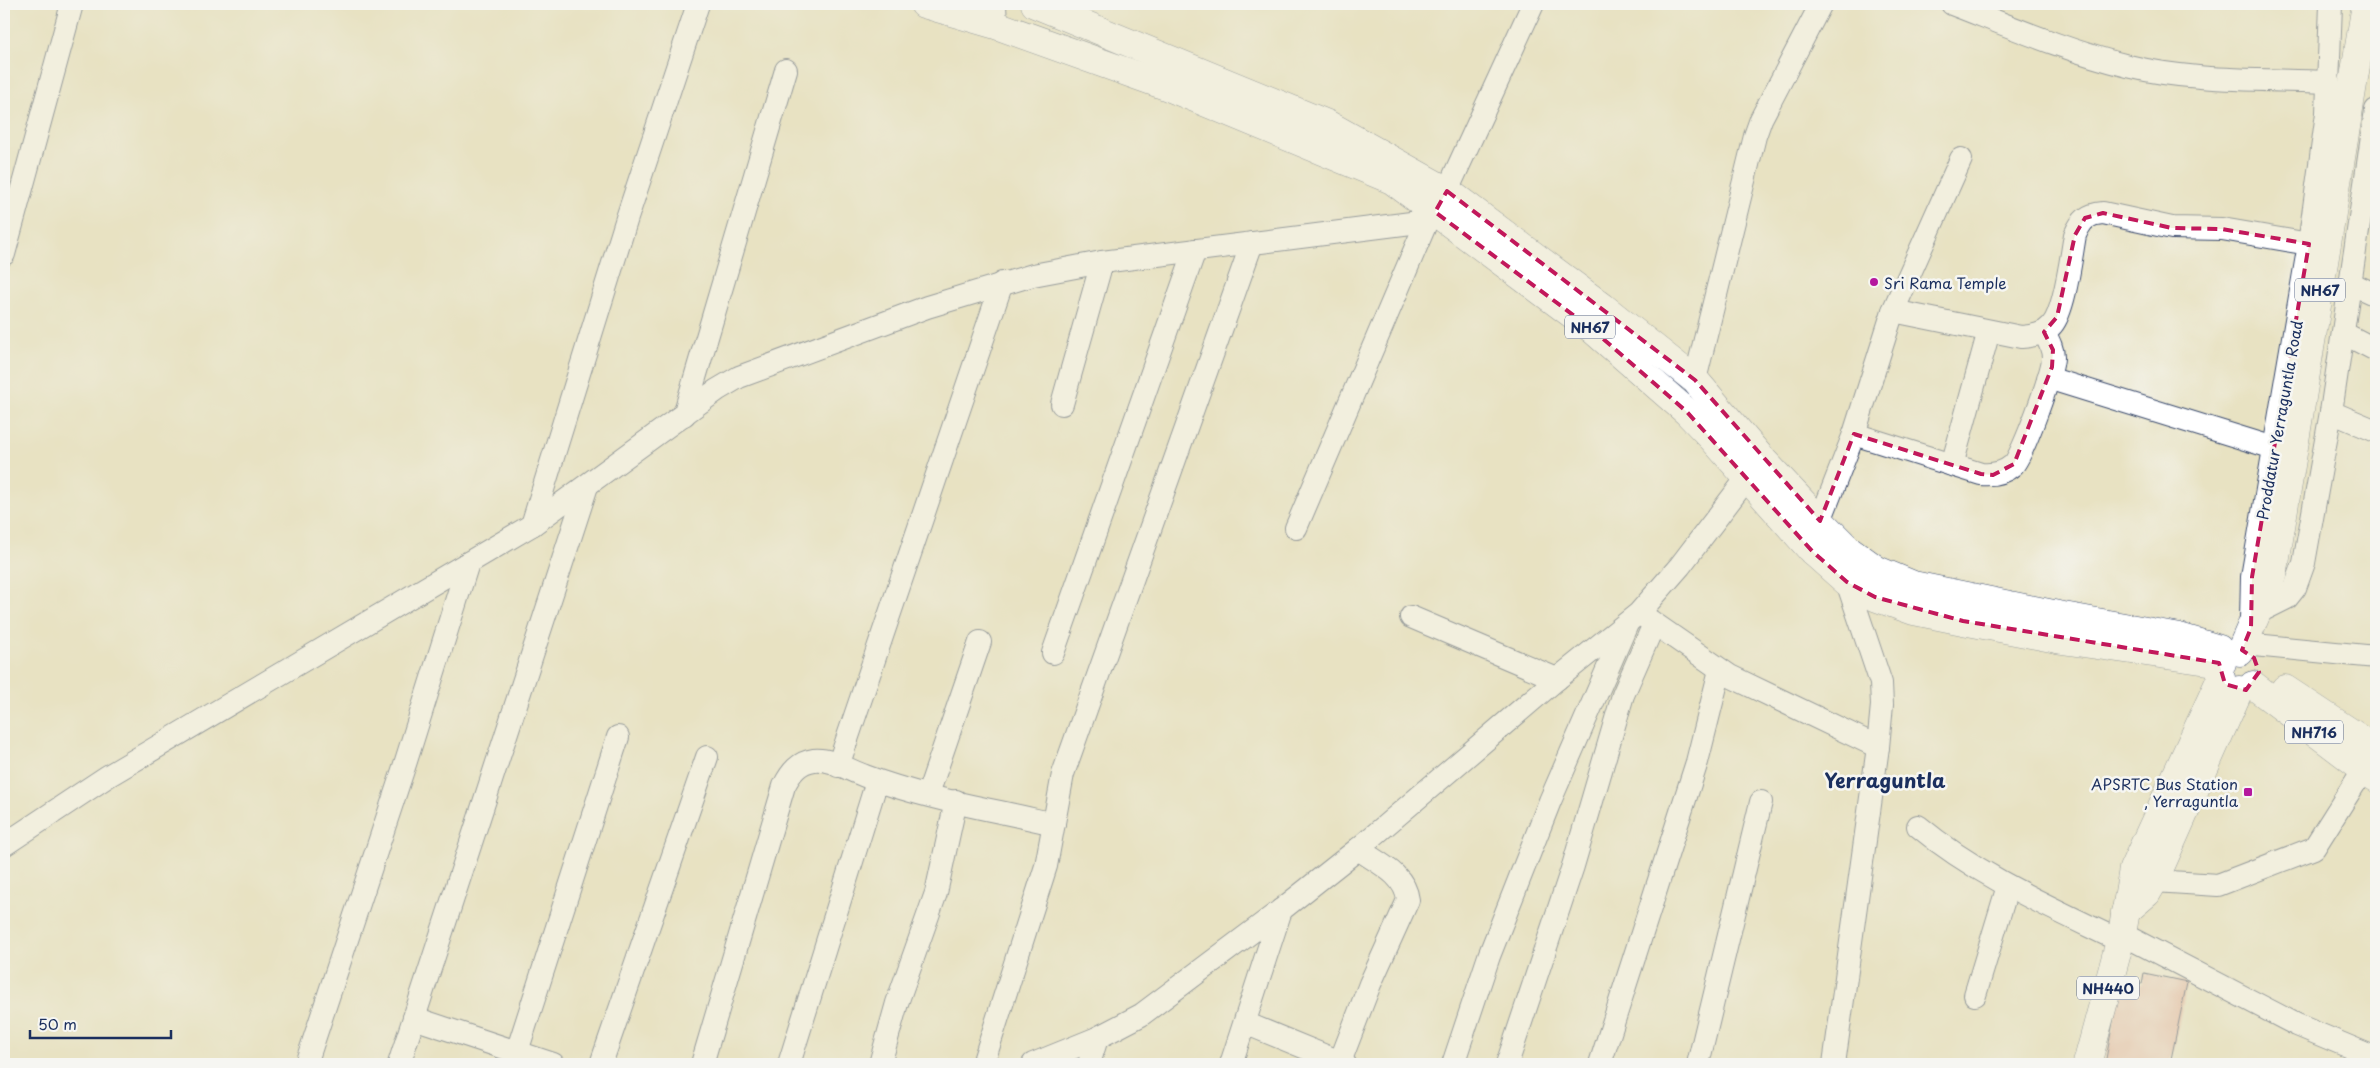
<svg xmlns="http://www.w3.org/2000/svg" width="2380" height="1068" viewBox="0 0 2380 1068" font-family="'Playpen Sans',sans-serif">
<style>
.building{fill:#dc8e7b}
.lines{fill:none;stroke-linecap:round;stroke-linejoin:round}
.minor-casing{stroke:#3a4a6d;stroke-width:24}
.highway-casing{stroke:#3a4a6d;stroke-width:29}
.minor{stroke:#fff;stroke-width:22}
.highway{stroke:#fff;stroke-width:28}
.marked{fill:none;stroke:#c2185b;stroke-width:4;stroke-dasharray:10 6;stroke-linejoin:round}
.poi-dot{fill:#b5179e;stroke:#f6f6f2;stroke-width:2}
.labels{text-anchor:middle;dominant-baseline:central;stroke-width:5;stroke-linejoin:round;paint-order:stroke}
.shield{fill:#f6f6f2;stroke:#5d6b8a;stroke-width:1}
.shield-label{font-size:14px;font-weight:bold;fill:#1b2f5e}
.poi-label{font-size:15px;fill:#1b2f5e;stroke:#f6f6f2;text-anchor:start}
.street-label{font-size:15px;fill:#1b2f5e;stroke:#f6f6f2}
.district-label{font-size:20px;font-weight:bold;fill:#1b2f5e;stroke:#f6f6f2}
</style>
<rect width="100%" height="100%" fill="#f6f6f2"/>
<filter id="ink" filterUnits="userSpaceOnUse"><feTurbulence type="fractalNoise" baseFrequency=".02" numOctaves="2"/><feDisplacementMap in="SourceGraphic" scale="10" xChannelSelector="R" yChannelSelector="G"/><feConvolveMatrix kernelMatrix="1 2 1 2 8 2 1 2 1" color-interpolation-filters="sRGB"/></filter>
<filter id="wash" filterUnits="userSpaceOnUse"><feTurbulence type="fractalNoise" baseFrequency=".0096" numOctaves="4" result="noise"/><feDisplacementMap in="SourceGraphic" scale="20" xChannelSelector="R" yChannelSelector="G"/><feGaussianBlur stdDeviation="1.12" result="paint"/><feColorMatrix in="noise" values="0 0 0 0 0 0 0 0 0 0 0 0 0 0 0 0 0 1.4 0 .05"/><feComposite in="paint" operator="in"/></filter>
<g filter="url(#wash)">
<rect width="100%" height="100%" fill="#e8e2c2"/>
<g id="blocks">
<polygon class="building" points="2144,973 2187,982 2170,1064 2105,1064 2121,980 2142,984"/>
</g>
</g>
<g filter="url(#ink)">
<use href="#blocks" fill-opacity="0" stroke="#3a4a6d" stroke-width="1"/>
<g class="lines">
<g class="minor-casing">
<g id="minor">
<polyline points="995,4 996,25"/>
<path d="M 1952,4 C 2009,26 2067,51 2128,66 C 2192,82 2263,79 2329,82"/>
<polyline points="4,254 72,4"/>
<polyline points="2350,283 2376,295"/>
<path d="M 1893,311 L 2021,337 C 2032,336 2044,335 2052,325 C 2065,310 2071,257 2075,235 C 2081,221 2087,214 2103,213 L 2172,228 L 2222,229 L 2309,244"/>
<polyline points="2343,333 2376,350"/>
<polyline points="2048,378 2274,448"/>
<polyline points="1695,380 1755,136 1761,119 1821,4"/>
<polyline points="1062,404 1102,262"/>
<polyline points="2331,412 2376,431"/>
<polyline points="684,415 786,70"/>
<path d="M 1854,434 L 1981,474 C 1993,475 2004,473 2013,465 C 2022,457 2054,370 2053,357 C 2053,348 2048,340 2044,332"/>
<polyline points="1952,465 1989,331"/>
<polyline points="1820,521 1854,434 1893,311 1961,159"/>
<polyline points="532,525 627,218 698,4"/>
<polyline points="1296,528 1427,221"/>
<polyline points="2257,613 2287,598 2295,588 2304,563 2331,412 2376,110"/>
<polyline points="1642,615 1730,676 1878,747"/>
<polyline points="1411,617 1557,679"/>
<polyline points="2251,620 2252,577 2309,244 2327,113 2331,4"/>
<polyline points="2244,644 2376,657"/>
<polyline points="1053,653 1195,250"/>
<polyline points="838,766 1002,283"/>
<polyline points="928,794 980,642"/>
<path d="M 1918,826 C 1978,876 2050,907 2120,941"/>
<polyline points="4,845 108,776 532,525 717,390 739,377 927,307 1033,275 1102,262 1427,221 1435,212 1447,191 1533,4"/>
<polyline points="2154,881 2218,885 2314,848 2372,756"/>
<polyline points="2122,934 2297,1025 2376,1058"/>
<polyline points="1975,995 2008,886"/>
<polyline points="414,1018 553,1064"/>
<polyline points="1245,1023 1345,1064"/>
<path d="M 1340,1062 L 1370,984 L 1408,900 C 1405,874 1378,863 1358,849"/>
<polyline points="306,1064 406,761 468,563"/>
<polyline points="399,1064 587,486"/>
<polyline points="513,1064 618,737"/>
<polyline points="601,1064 707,757"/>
<path d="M 702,1064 L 784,786 C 791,772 799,762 814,760 C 831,758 850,771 865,776 C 925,799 991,809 1054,824"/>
<polyline points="789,1064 877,781"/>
<polyline points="880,1064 897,1003 936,893 956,801"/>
<polyline points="983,1064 1046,866 1063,774 1252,243"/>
<polyline points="1033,1064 1097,1038 1141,1015 1281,910 1358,849 1557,679 1639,613 1680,566 1757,465"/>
<polyline points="1089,1064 1097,1038"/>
<polyline points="1231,1064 1281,910"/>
<polyline points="1453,1064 1489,956 1550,801 1627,624"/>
<polyline points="1507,1064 1573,866 1623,695 1654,624"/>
<polyline points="1600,1064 1697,762 1720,670"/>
<polyline points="1698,1064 1761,802"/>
<polyline points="1834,1064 1878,747 1882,705 1881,683 1847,582"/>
</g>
</g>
<g class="highway-casing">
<g id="highway">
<polyline points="924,4 996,25 1166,86 1392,180 1592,329 1687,412 1712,438 1812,551 1847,582 1875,597 1914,611 1963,621 2062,640 2222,663"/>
<polyline points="1035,4 1327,124 1447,191 1603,307 1695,380 1762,459 1820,521 1847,548 1877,570 1913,585 2058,615 2179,637 2219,649"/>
<polyline points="2240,652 2273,576 2366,4"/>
<polyline points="2253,685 2376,778"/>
<polyline points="2285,689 2376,749"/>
<polyline points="2125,912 2147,893 2154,881 2239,690"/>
<polyline points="2087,1064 2122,934 2133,869 2221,678"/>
</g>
</g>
<use href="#minor" class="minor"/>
<use href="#highway" class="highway"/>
</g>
</g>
<path d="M0 0H2380V1068H0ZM 1447,191 L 1695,380 L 1820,521 L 1854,434 L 1981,474 L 1993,475 L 2014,464 L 2052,367 L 2053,350 L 2044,332 L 2057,317 L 2075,235 L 2085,218 L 2103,213 L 2172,228 L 2222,229 L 2309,244 L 2252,577 L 2251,628 L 2242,650 L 2254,658 L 2259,672 L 2246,690 L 2225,684 L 2219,663 L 1963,621 L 1875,597 L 1847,582 L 1812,551 L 1687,412 L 1592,329 L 1435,212 Z" fill="#e8e2c2" fill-opacity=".55" fill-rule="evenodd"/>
<path class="marked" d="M 1447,191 L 1695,380 L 1820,521 L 1854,434 L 1981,474 L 1993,475 L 2014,464 L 2052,367 L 2053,350 L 2044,332 L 2057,317 L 2075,235 L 2085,218 L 2103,213 L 2172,228 L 2222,229 L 2309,244 L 2252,577 L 2251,628 L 2242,650 L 2254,658 L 2259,672 L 2246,690 L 2225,684 L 2219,663 L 1963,621 L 1875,597 L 1847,582 L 1812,551 L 1687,412 L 1592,329 L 1435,212 Z"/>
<g class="poi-dot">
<circle cx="1874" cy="282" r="5"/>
<rect x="2243" y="787" width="10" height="10" rx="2.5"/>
</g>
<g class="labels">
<g class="shield">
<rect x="2295" y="278.5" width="50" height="23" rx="4"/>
<rect x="1565" y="315.5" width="50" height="23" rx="4"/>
<rect x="2285" y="720.5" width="58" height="23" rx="4"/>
<rect x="2077" y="976.5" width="62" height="23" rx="4"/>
</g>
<g class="shield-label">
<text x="2320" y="290">NH67</text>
<text x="1590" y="327">NH67</text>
<text x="2314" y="732">NH716</text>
<text x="2108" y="988">NH440</text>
</g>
<g class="poi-label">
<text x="1884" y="282">Sri Rama Temple</text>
<text x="2238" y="783" text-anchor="end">APSRTC Bus Station<tspan x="2238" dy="17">, Yerraguntla</tspan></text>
</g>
<g class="street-label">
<text transform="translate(2279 420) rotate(-80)">Proddatur Yerraguntla Road</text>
</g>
<g class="district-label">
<text x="1885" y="780">Yerraguntla</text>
</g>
</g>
<rect width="2380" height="1068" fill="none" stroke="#f6f6f2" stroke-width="20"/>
<path d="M30 1030v8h141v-8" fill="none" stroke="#1b2f5e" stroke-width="2.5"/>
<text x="38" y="1030" font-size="15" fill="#1b2f5e" stroke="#f6f6f2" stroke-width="4" paint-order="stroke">50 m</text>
</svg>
